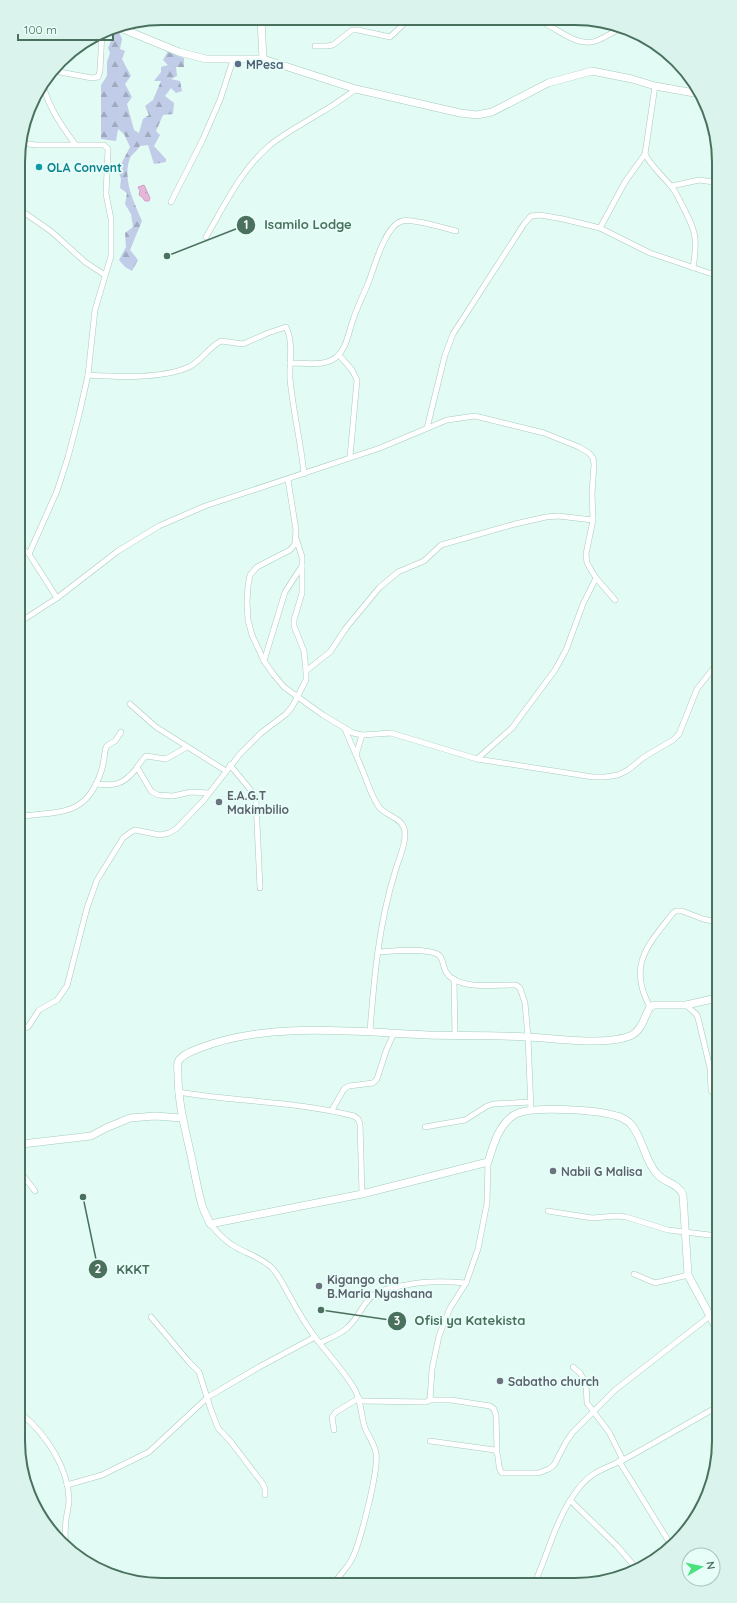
<svg xmlns="http://www.w3.org/2000/svg" width="737" height="1603" viewBox="0 0 737 1603" font-family="Quicksand,sans-serif">
<style>
.forest{fill:url(#forest-firs)}
.water{fill:url(#water-ripples);stroke:#d59ec6}
.lines{fill:none;stroke-linecap:round;stroke-linejoin:round}
.street-casing{stroke:#a9cbbc;stroke-width:6}
.secondary-casing{stroke:#a4ccbb;stroke-width:8}
.street{stroke:#fff;stroke-width:5}
.secondary{stroke:#fff;stroke-width:7}
.service-dot{fill:#5c6f8a;stroke:#e7fef8;stroke-width:1.5}
.culture-dot{fill:#0f9aa8;stroke:#e7fef8;stroke-width:1.5}
.worship-dot{fill:#6b7280;stroke:#e7fef8;stroke-width:1.5}
.labels{text-anchor:middle;dominant-baseline:central;stroke-width:4;stroke-linejoin:round;paint-order:stroke}
.service-label{font-size:12px;font-weight:bold;fill:#4e5e75;stroke:#e7fef8;text-anchor:start}
.culture-label{font-size:12px;font-weight:bold;fill:#0d838f;stroke:#e7fef8;text-anchor:start}
.worship-label{font-size:12px;font-weight:bold;fill:#5b616d;stroke:#e7fef8;text-anchor:start}
.rim{fill:none;stroke:#49715d;stroke-width:2}
.leader{fill:none;stroke:#49715d;stroke-width:1.5}
.callout-dot{fill:#49715d;stroke:#e7fef8;stroke-width:1.5}
.mark-label{font-size:12px;text-anchor:middle;font-weight:bold;fill:#fff}
.callout-label{font-size:13px;text-anchor:middle;font-weight:bold;fill:#49715d;stroke:#e7fef8;stroke-width:4;stroke-linejoin:round;paint-order:stroke}
</style>
<defs>
<pattern id="forest-firs" width="22" height="20" patternUnits="userSpaceOnUse"><rect width="22" height="20" fill="#c1cce8"/><path d="M5 1l3.5 6h-7zM16 11l3.5 6h-7z" fill="#9faabf"/></pattern>
<pattern id="water-ripples" width="26" height="14" patternUnits="userSpaceOnUse"><rect width="26" height="14" fill="#e4b7d8"/><path d="M2 4q2-2 4 0t4 0M15 11q2-2 4 0t4 0" fill="none" stroke="#bb99b2"/></pattern>
</defs>
<rect width="100%" height="100%" fill="#e2fbf4"/>
<path class="forest" d="M 111,28 L 118,30 L 122,39 L 120,49 L 125,51 L 122,59 L 131,76 L 125,84 L 132,97 L 127,104 L 134,130 L 139,133 L 143,119 L 149,115 L 145,106 L 153,100 L 161,81 L 154,81 L 161,72 L 161,67 L 168,65 L 163,60 L 168,51 L 170,53 L 184,58 L 184,67 L 176,67 L 177,76 L 171,79 L 180,81 L 182,91 L 176,93 L 171,88 L 165,96 L 174,103 L 173,114 L 163,115 L 156,131 L 160,135 L 154,146 L 166,159 L 166,162 L 154,164 L 148,145 L 140,146 C 137,151 132,154 130,158 C 122,179 134,202 142,221 L 130,250 L 138,260 L 132,271 L 125,267 L 119,260 L 126,247 L 125,233 L 133,227 L 131,214 L 125,204 L 127,193 L 120,188 L 121,179 L 118,170 L 130,147 L 124,134 L 118,129 L 116,141 L 101,139 L 101,85 L 107,76 L 107,62 L 110,53 L 108,48 L 112,38 L 110,31 Z"/>
<polygon class="water" points="144,185 150,198 149,201 145,201 142,197 139,195 140,191 138,187"/>
<g class="lines">
<g class="street-casing">
<g id="street">
<path d="M 537,20 C 556,26 575,48 596,41 C 604,38 612,33 619,29"/>
<polyline points="315,46 327,46 333,45 352,30 358,30 390,37 408,20"/>
<polyline points="54,71 92,78 98,77 100,71 102,32"/>
<path d="M 43,85 C 49,108 61,125 75,144"/>
<path d="M 655,86 L 645,154 C 651,166 661,174 670,185 C 675,190 678,197 681,203 C 696,231 698,238 693,268"/>
<polyline points="21,143 36,145 104,145 108,149 106,194 111,219 111,256 95,310 88,375 79,415 68,457 57,491 29,554"/>
<polyline points="672,186 699,180 714,182"/>
<polyline points="171,202 202,141 220,100 233,60"/>
<polyline points="19,209 52,232 85,262 105,275"/>
<polyline points="600,228 625,182 645,154"/>
<path d="M 206,237 C 224,206 241,170 269,146 C 284,133 303,124 320,113 C 333,106 345,97 356,89"/>
<polyline points="339,355 352,370 357,380 350,457"/>
<path d="M 290,363 C 303,363 320,366 332,360 C 346,353 348,334 353,320 C 357,307 364,294 369,281 C 375,265 385,226 402,221 C 412,218 444,228 456,231"/>
<path d="M 88,375 C 118,377 161,379 189,367 C 201,361 209,347 221,341 L 243,344 L 268,333 L 286,327 C 294,343 289,362 290,379 C 293,411 301,443 304,474"/>
<polyline points="427,428 445,355 453,334 524,224 531,216 540,215 563,219 600,228 650,253 715,275"/>
<polyline points="288,480 296,530 295,544 290,550 257,567 250,575 248,586 247,602 248,620 252,635 264,661 274,675 284,687 323,715 353,733 362,735 391,733 477,759 593,777 605,777 618,775 628,770 644,757 673,740 679,734 697,689 716,665"/>
<polyline points="20,546 29,554 57,598"/>
<polyline points="20,622 57,598 118,551 159,526 205,506 380,448 447,420 475,416 544,433 579,447 589,453 593,458 594,464 592,493 593,520 586,554 587,563 596,578 615,600"/>
<polyline points="264,661 285,592 302,566"/>
<polyline points="306,671 330,652 346,628 379,588 398,572 424,561 441,545 515,524 546,517 558,516 593,520"/>
<polyline points="130,704 156,727 226,771"/>
<path d="M 345,729 C 351,744 358,759 364,774 C 368,785 372,797 379,807 C 386,816 400,817 404,828 C 408,841 398,860 395,872 C 379,923 374,978 370,1031"/>
<polyline points="356,755 362,735"/>
<polyline points="477,759 512,728 555,670 566,650 583,604 596,578"/>
<polyline points="230,765 254,794 256,801 260,888"/>
<polyline points="137,767 151,791 158,795 173,796 191,792 209,793"/>
<path d="M 96,784 C 115,786 123,785 136,769 C 139,764 142,760 146,756 L 166,759 L 187,747"/>
<polyline points="716,807 715,813 716,816"/>
<path d="M 21,817 L 24,816 C 62,811 86,816 101,772 C 104,764 104,755 106,747 L 108,745 L 115,741 L 121,732"/>
<path d="M 378,952 C 393,951 424,948 437,954 C 443,956 443,967 446,972 C 457,990 492,985 510,985 L 516,985 L 520,988 L 525,1003 L 528,1037 L 531,1110"/>
<polyline points="454,979 455,1035"/>
<polyline points="686,1005 697,1015 699,1022 710,1068 711,1090 713,1093 717,1095"/>
<path d="M 650,1007 C 627,965 648,945 673,913 L 676,911 L 682,911 L 703,919 L 717,922"/>
<polyline points="21,1029 28,1027 39,1010 57,1000 67,986 87,908 97,880 123,838 131,832 135,830 160,835 169,833 176,829 203,801 240,754 261,733 286,714 292,707 306,680 306,671 304,651 294,626 294,620 302,593 302,557 296,538"/>
<path d="M 178,1092 C 236,1102 296,1101 354,1116 L 358,1119 L 360,1124 L 362,1194"/>
<polyline points="332,1110 344,1089 349,1086 373,1083 377,1079 386,1051 394,1033"/>
<polyline points="425,1127 465,1120 487,1106 493,1104 530,1102"/>
<polyline points="22,1174 35,1191"/>
<polyline points="548,1211 592,1218 617,1216 626,1217 668,1230 718,1236"/>
<path d="M 210,1224 C 217,1232 223,1239 232,1245 C 245,1253 260,1257 271,1267 C 279,1275 284,1286 289,1295 C 297,1309 305,1324 315,1337 C 328,1355 344,1370 355,1390 C 361,1401 361,1413 364,1425 C 367,1435 374,1442 376,1453 C 379,1470 360,1543 352,1559 C 348,1567 341,1573 336,1581"/>
<polyline points="634,1274 655,1283 688,1275"/>
<polyline points="151,1317 189,1362 199,1372 211,1410 218,1428 231,1442 263,1484 265,1489 265,1495"/>
<path d="M 320,1343 C 329,1338 340,1335 347,1328 C 360,1317 364,1298 380,1291 C 412,1282 433,1280 466,1283"/>
<polyline points="573,1367 580,1373 586,1383 587,1403 609,1432 623,1460"/>
<polyline points="430,1400 451,1400 490,1406 494,1409 496,1415 497,1451"/>
<polyline points="360,1401 426,1402 430,1400 432,1369 439,1336 450,1308 466,1283 478,1249 487,1203 488,1162"/>
<path d="M 23,1415 C 46,1435 68,1467 69,1499 C 69,1506 67,1513 66,1520 C 65,1529 65,1539 66,1548"/>
<polyline points="334,1430 332,1417 336,1412 359,1398"/>
<path d="M 430,1441 L 495,1450 C 501,1457 496,1466 502,1473 L 538,1473 L 549,1469 L 554,1465 L 566,1442 L 573,1432 L 615,1390 L 710,1316"/>
<polyline points="619,1461 671,1545"/>
<polyline points="67,1485 102,1475 149,1452 208,1397 259,1367 315,1337"/>
<polyline points="570,1500 617,1546 637,1569"/>
<path d="M 536,1580 C 549,1550 557,1516 578,1489 C 592,1471 604,1469 623,1460 C 655,1443 686,1424 719,1406"/>
</g>
</g>
<g class="secondary-casing">
<g id="secondary">
<polyline points="261,19 263,59"/>
<polyline points="118,27 179,52 206,59 263,59 356,89 460,113 477,115 492,112 548,83 592,71 632,79 655,86 700,94"/>
<path d="M 717,998 L 686,1005 L 654,1005 L 650,1007 C 644,1017 642,1031 630,1036 C 604,1046 555,1038 527,1037 C 494,1035 461,1036 427,1035 C 355,1032 269,1021 200,1048 C 193,1051 182,1054 178,1062 C 177,1066 178,1071 178,1075 C 178,1104 186,1132 192,1160 C 195,1175 198,1191 202,1205 C 204,1212 208,1218 210,1224 L 362,1194 L 488,1162 C 493,1146 499,1124 514,1115 C 530,1105 598,1110 617,1116 C 621,1117 626,1120 630,1123 C 643,1137 644,1160 657,1174 C 665,1183 678,1183 683,1195 L 688,1275 L 718,1331"/>
<polyline points="22,1144 91,1136 106,1128 130,1118 155,1116 182,1118"/>
</g>
</g>
<use href="#street" class="street"/>
<use href="#secondary" class="secondary"/>
</g>
<circle class="service-dot" cx="238" cy="64" r="4"/>
<circle class="culture-dot" cx="39" cy="167" r="4"/>
<g class="worship-dot">
<circle cx="219" cy="802" r="4"/>
<circle cx="553" cy="1171" r="4"/>
<circle cx="319" cy="1286" r="4"/>
<circle cx="500" cy="1381" r="4"/>
</g>
<g class="labels">
<g class="service-label">
<text x="246" y="64">MPesa</text>
</g>
<g class="culture-label">
<text x="47" y="167">OLA Convent</text>
</g>
<g class="worship-label">
<text x="227" y="795">E.A.G.T<tspan x="227" dy="14">Makimbilio</tspan></text>
<text x="561" y="1171">Nabii G Malisa</text>
<text x="327" y="1279">Kigango cha<tspan x="327" dy="14">B.Maria Nyashana</tspan></text>
<text x="508" y="1381">Sabatho church</text>
</g>
</g>
<path d="M0 0H737V1603H0ZM162 25H575A137 137 0 0 1 712 162V1441A137 137 0 0 1 575 1578H162A137 137 0 0 1 25 1441V162A137 137 0 0 1 162 25Z" fill="#daf3ec" fill-rule="evenodd"/>
<path class="rim" d="M162 25H575A137 137 0 0 1 712 162V1441A137 137 0 0 1 575 1578H162A137 137 0 0 1 25 1441V162A137 137 0 0 1 162 25Z"/>
<path class="leader" d="M167 256L246 225M83 1197L98 1269M321 1310L397 1321"/>
<g class="callout-dot">
<circle cx="167" cy="256" r="4"/>
<circle cx="83" cy="1197" r="4"/>
<circle cx="321" cy="1310" r="4"/>
<circle cx="246" cy="225" r="10"/>
<circle cx="98" cy="1269" r="10"/>
<circle cx="397" cy="1321" r="10"/>
</g>
<g class="mark-label">
<text x="246" y="229">1</text>
<text x="98" y="1273">2</text>
<text x="397" y="1325">3</text>
</g>
<g class="callout-label">
<text x="308" y="229">Isamilo Lodge</text>
<text x="133" y="1274">KKKT</text>
<text x="470" y="1325">Ofisi ya Katekista</text>
</g>
<g transform="translate(701 1567) rotate(81)"><circle r="19" fill="#e7fef8" stroke="#a8c6ba"/>
<path d="M0-3L7 15L0 10L-7 15Z" fill="#4be17f"/>
<text y="-6" font-size="11" font-weight="bold" text-anchor="middle" fill="#49715d">N</text>
</g>
<path d="M18 34v6h95v-6" fill="none" stroke="#49715d" stroke-width="2"/>
<text x="24" y="34" font-size="12" fill="#49715d" stroke="#e7fef8" stroke-width="3" paint-order="stroke">100 m</text>
</svg>
